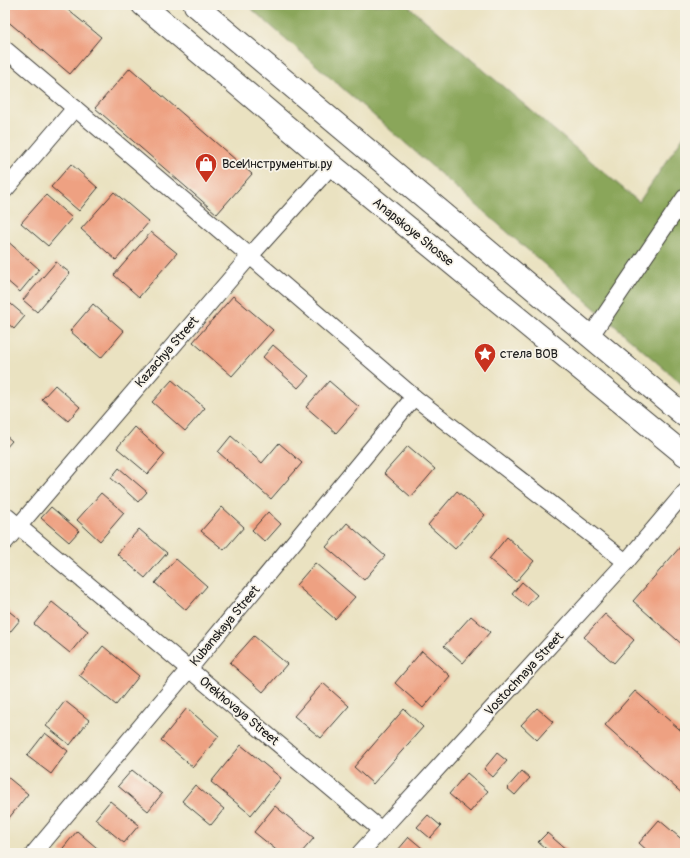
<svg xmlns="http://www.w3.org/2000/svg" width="690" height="858" viewBox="0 0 690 858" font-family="Pangolin,sans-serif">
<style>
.forest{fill:#8aa65a;stroke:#53613b}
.building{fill:#eea182}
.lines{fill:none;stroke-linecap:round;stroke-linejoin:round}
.street-casing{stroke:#3b3a35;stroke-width:18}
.primary-casing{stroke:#3b3a35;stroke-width:24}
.street{stroke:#fff;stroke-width:16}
.primary{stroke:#fff;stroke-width:22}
.labels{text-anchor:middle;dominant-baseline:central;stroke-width:3.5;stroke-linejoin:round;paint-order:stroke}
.poi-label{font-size:13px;fill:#1c1c1c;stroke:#f7f3e8;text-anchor:start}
.street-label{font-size:13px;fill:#1c1c1c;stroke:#f7f3e8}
</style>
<rect width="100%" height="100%" fill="#f7f3e8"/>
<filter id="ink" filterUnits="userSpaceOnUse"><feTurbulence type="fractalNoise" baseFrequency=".025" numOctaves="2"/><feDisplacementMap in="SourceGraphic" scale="8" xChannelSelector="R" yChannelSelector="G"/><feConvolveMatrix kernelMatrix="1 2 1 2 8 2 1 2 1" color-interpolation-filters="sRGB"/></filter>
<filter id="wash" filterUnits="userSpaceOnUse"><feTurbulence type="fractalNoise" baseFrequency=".012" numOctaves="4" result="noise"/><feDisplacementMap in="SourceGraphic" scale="16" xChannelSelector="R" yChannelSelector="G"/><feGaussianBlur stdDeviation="0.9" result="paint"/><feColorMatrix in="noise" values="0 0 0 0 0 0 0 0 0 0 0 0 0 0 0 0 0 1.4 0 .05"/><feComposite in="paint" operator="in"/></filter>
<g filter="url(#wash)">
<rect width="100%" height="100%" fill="#eae2c1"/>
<polygon class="forest" points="247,5 407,5 639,202 685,134 685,387"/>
<g id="blocks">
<g class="building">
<polygon points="5,5 62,5 101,37 70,74 5,19"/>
<polygon points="130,68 252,174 217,214 95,108"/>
<polygon points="71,164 98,188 79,211 51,187"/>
<polygon points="114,192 149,222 116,260 81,229"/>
<polygon points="46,195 72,218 48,246 21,223"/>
<polygon points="151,232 177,253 139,297 114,275"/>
<polygon points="5,239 39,269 20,292 5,279"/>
<polygon points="56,262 70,273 37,312 23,300"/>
<polygon points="233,296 273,330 232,376 193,342"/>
<polygon points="5,299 25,316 14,329 5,321"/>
<polygon points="93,304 124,331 101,358 70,331"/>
<polygon points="273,345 309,376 298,388 263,357"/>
<polygon points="172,380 205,408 185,431 152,402"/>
<polygon points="329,381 359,407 336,433 306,407"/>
<polygon points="55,385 80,407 68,421 42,399"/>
<polygon points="135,427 165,454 148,474 117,448"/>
<polygon points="5,435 12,441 5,449"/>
<polygon points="231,436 262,463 279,443 302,463 271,499 218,452"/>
<polygon points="408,446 435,469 411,497 384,473"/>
<polygon points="119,468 147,492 138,502 111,478"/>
<polygon points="457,491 485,515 455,549 428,525"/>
<polygon points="101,493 124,513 100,541 77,520"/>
<polygon points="51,507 79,531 69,542 41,518"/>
<polygon points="222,507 244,527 224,550 201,531"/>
<polygon points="268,512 281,524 265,542 252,530"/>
<polygon points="347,523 385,556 364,580 326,547"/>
<polygon points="139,529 167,553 145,578 117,554"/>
<polygon points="507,537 534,561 516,582 489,559"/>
<polygon points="681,546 685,549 685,647 633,601"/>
<polygon points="176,559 207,586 186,610 155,583"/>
<polygon points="315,563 355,597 335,619 296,585"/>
<polygon points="522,582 537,595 527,606 512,594"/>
<polygon points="52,602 88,631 70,653 34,624"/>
<polygon points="5,608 20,620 5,638"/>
<polygon points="605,614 634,640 614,663 584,637"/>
<polygon points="471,616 490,632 463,663 444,646"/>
<polygon points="254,636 287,664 263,692 230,663"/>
<polygon points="103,646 139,676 116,705 79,675"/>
<polygon points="422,651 450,676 423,708 395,683"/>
<polygon points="323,683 349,706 321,738 294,716"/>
<polygon points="635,691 685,734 685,796 605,725"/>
<polygon points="65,701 89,720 70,745 46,726"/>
<polygon points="187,708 219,736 193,767 161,740"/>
<polygon points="537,708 553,722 537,740 521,725"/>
<polygon points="404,709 423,727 373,784 354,767"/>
<polygon points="45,733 68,751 51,774 27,756"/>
<polygon points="241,745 281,778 251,815 211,782"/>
<polygon points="497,753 507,761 493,777 484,769"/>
<polygon points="132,770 162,794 148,811 118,786"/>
<polygon points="522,771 530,778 515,795 507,788"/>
<polygon points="467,773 488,791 470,812 449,794"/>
<polygon points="5,775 28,794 5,823"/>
<polygon points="195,785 224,809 211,825 182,801"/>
<polygon points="110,801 139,825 124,843 95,819"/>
<polygon points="275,806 314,838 301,853 280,853 254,832"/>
<polygon points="428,815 441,826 430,838 417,827"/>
<polygon points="659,820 685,842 685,851 683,853 650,853 639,843"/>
<polygon points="77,831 103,853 59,853"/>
<polygon points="547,833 567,850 565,853 551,853 538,842"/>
<polygon points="409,837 428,853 401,853 398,850"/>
</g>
</g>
</g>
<g filter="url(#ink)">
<use href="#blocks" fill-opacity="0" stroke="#3b3a35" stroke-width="1"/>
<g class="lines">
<g class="street-casing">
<g id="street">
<polyline points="5,49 250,256 414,397 626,562"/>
<polyline points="5,190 75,108"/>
<polyline points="590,337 685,197"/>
<polyline points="5,515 381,830"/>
<polyline points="5,542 250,256 332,165"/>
<polyline points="34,853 189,669 414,397"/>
<polyline points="360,853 626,562 685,492"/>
</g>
</g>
<g class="primary-casing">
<g id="primary">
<polyline points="143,5 332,165 685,455"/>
<polyline points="195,5 685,416"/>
</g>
</g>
<use href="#street" class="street"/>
<use href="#primary" class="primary"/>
</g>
</g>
<defs>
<g id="shop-pin" transform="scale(1.15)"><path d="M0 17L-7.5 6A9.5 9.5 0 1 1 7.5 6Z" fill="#c8321e" stroke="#f7f3e8"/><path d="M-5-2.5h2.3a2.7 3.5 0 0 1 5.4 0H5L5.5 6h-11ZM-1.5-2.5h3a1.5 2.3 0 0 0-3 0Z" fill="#fff"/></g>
<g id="sight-pin" transform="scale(1.15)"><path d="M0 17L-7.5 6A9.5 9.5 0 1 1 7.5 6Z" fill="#c8321e" stroke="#f7f3e8"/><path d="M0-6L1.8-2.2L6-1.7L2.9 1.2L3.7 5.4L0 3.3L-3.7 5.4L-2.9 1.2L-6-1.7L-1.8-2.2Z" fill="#fff"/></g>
</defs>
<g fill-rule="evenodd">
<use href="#shop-pin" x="206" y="164"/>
<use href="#sight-pin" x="485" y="354"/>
</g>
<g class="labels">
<g class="poi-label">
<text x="222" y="164">ВсеИнструменты.ру</text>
<text x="500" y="354">стела ВОВ</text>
</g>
<g class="street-label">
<text transform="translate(413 232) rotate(39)">Anapskoye Shosse</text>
<text transform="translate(167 352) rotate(-49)">Kazachya Street</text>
<text transform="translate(225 626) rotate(-50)">Kubanskaya Street</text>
<text transform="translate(524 674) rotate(-47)">Vostochnaya Street</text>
<text transform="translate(239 711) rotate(40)">Orekhovaya Street</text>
</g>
</g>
<rect width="690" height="858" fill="none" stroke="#f7f3e8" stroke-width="20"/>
</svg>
